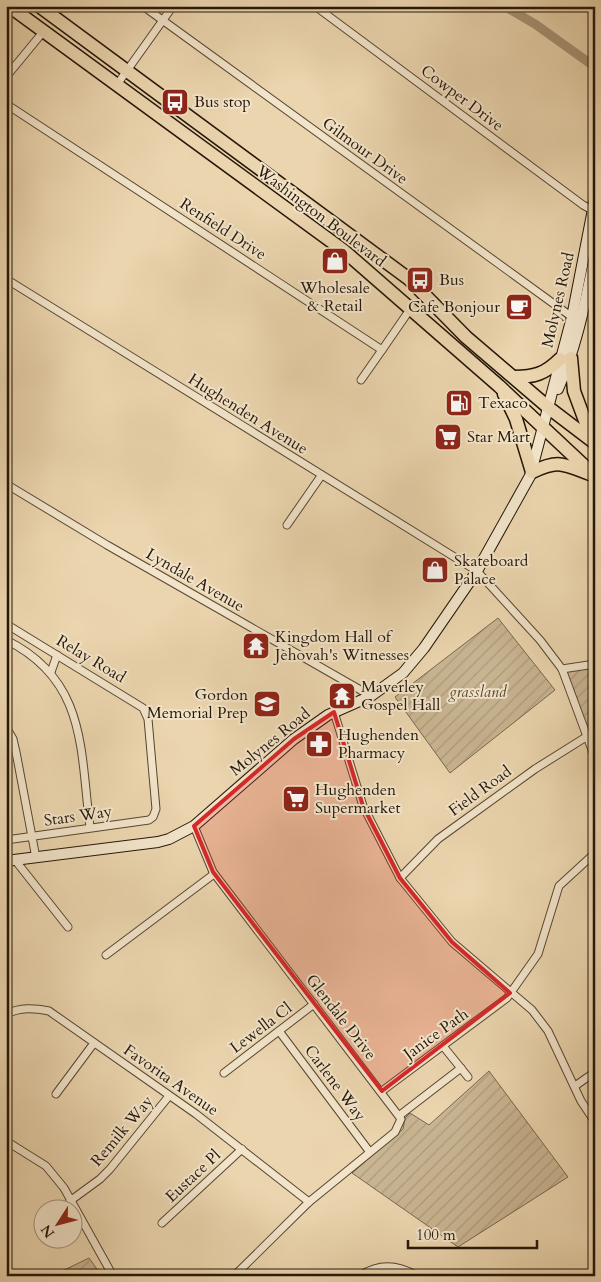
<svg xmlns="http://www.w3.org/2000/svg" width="601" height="1282" viewBox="0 0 601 1282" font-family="Cardo,serif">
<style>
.garden{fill:url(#garden-furrows);stroke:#77664d}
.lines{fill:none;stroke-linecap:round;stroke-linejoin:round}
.canal{stroke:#a89476;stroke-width:9}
.street-casing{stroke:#564632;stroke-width:9}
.secondary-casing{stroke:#251708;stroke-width:12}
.highway-casing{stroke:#251708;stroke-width:15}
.street{stroke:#f2e4ca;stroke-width:7}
.secondary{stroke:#f2e4ca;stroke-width:10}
.highway{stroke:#ebd5ae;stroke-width:12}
.marked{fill:#d62828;fill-opacity:0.2;stroke:#d62828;stroke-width:4;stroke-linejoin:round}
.labels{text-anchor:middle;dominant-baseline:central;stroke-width:4;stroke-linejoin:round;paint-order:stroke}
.street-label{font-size:16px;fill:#251708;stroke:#f2e4ca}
.poi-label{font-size:16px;fill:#251708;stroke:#f2e4ca;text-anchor:start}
.park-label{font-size:16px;font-style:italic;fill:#564631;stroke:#f2e4ca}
</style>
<defs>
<pattern id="garden-furrows" width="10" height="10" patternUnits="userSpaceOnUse" patternTransform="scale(1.25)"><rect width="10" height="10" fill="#c9b592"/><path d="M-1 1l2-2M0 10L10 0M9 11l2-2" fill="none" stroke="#ac9b7c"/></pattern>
</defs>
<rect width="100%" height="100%" fill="#ebd5ae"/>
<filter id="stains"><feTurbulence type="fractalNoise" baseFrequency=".004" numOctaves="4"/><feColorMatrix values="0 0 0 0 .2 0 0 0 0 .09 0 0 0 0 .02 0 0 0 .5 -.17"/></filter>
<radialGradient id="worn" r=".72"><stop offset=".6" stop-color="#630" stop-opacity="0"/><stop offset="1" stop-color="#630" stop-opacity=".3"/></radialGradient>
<g class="garden">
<polygon points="498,618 555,690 450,773 395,697"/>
<polygon points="595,664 595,758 562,669"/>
<polygon points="489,1071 568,1177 458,1247 352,1173 403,1129 405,1118 410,1113 429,1125"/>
<polygon points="89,1258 102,1276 52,1276"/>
</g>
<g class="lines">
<polyline class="canal" points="504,6 535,24 595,67"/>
<g class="street-casing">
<g id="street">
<polyline points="143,6 572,317"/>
<polyline points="315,6 583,205 592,210"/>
<polyline points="6,77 43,32"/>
<polyline points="116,86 173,6"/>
<polyline points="6,104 382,350 411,308"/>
<polyline points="6,279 477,571 540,640 562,669 595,758"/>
<polyline points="361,380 382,350"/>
<polyline points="6,484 107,545 371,696"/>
<polyline points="287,525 321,476"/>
<polyline points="6,624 143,708 148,719 156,809 153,817 149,820 6,840"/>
<path d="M 6,640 C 87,680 80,750 90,827"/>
<polyline points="562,669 595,664"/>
<polyline points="51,672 57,655"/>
<polyline points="334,712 363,806 400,878 452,942 532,1010 548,1031 581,1101 595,1122"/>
<polyline points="6,727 13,739 16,752 36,858"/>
<polyline points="194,826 213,872 401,1119 395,1132 309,1202 234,1276"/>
<polyline points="15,860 68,927"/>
<polyline points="400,878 438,839 535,769 586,737"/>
<polyline points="106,955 214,874"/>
<path d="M 6,1014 C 21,1007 34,1008 49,1011 L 196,1114 L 309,1202"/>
<polyline points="279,1031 369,1151"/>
<polyline points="443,1046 468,1077"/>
<polyline points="224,1073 314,1004"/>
<polyline points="575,1086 595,1072"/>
<polyline points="382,1091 507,998 538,954 559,886 595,853"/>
<polyline points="56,1094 94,1043"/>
<polyline points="400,1115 461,1068"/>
<polyline points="6,1141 46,1166 64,1188 113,1276"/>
<polyline points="70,1201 100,1179 110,1169 169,1096"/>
<polyline points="162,1223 242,1149"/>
<path d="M 360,1276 C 379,1263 397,1264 417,1276"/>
</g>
</g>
<g class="secondary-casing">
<g id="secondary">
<path d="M 558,389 C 577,346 585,302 595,256"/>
<polyline points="6,861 158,842 169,839 194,826 294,739 328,715 371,696 403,673 424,648 477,571 530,476 572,317 595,199"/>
</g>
</g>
<g class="highway-casing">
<g id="highway">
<polyline points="9,6 343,250 499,386 595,476"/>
<polyline points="39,6 409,279 466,337 549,408 595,443"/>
<polyline points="571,358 574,391 591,437"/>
<path d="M 514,377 C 534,377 545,374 560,359"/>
<path d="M 504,394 L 516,419 L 532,472 C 559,459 563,464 590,474"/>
</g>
</g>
<use href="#street" class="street"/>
<use href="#secondary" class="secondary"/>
<use href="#highway" class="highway"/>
</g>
<path class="marked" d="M 334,712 L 363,806 L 400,878 L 452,942 L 510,993 L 382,1091 L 213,872 L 194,826 L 294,739 Z"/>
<defs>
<g id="bus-square" transform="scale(1.4375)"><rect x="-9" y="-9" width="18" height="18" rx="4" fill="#8f2418" stroke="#f2e4ca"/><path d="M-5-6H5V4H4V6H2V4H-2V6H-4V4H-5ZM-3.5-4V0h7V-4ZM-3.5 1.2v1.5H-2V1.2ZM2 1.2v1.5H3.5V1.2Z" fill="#fff"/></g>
<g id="shop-square" transform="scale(1.4375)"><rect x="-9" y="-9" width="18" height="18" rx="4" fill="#8f2418" stroke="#f2e4ca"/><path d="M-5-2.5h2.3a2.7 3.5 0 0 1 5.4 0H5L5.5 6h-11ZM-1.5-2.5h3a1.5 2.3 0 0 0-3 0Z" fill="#fff"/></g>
<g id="cafe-square" transform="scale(1.4375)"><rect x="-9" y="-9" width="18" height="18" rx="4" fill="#8f2418" stroke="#f2e4ca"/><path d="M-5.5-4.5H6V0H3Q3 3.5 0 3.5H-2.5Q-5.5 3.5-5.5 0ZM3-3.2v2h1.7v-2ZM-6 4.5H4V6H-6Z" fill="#fff"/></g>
<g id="fuel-square" transform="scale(1.4375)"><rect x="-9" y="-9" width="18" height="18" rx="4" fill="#8f2418" stroke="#f2e4ca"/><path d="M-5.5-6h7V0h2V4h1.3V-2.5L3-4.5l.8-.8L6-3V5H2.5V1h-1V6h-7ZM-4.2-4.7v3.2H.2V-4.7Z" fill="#fff"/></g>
<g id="supermarket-square" transform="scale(1.4375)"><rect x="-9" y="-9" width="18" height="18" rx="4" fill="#8f2418" stroke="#f2e4ca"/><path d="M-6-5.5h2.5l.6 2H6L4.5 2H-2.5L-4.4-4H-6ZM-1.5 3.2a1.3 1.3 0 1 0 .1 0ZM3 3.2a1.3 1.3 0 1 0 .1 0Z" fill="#fff"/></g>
<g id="temple-square" transform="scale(1.4375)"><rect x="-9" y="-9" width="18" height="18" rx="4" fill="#8f2418" stroke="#f2e4ca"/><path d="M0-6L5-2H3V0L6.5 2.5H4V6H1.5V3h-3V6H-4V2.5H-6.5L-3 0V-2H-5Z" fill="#fff"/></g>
<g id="school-square" transform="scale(1.4375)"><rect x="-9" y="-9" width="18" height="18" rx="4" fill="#8f2418" stroke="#f2e4ca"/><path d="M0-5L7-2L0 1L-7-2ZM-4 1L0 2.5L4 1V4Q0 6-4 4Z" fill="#fff"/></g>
<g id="pharmacy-square" transform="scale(1.4375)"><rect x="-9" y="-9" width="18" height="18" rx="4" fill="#8f2418" stroke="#f2e4ca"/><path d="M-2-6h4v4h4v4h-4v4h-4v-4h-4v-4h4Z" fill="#fff"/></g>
</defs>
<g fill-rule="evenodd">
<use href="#bus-square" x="175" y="102"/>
<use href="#shop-square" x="335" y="261"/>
<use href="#bus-square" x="420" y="280"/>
<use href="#cafe-square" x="519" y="307"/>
<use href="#fuel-square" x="459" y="403"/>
<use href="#supermarket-square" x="448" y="437"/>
<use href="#shop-square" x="435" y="570"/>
<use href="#temple-square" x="256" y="646"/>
<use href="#temple-square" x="342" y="696"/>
<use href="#school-square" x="267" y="704"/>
<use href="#pharmacy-square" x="319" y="744"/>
<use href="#supermarket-square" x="296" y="799"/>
</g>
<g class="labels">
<g class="street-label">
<text transform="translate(462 98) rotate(37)">Cowper Drive</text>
<text transform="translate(365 151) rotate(36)">Gilmour Drive</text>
<text transform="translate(321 216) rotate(37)">Washington Boulevard</text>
<text transform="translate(223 229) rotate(33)">Renfield Drive</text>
<text transform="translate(558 300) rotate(-77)">Molynes Road</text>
<text transform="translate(248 414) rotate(32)">Hughenden Avenue</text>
<text transform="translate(195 580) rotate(30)">Lyndale Avenue</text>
<text transform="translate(91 659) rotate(31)">Relay Road</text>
<text transform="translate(270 742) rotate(-39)">Molynes Road</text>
<text transform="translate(480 791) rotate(-36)">Field Road</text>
<text transform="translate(78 816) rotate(-8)">Stars Way</text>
<text transform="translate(341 1017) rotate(52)">Glendale Drive</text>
<text transform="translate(261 1028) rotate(-37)">Lewella Cl</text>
<text transform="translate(436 1034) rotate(-36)">Janice Path</text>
<text transform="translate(171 1080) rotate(35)">Favorita Avenue</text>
<text transform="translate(335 1083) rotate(53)">Carlene Way</text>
<text transform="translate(122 1131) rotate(-50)">Remilk Way</text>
<text transform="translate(193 1176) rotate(-43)">Eustace Pl</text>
</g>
<g class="poi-label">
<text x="194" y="102">Bus stop</text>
<text x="439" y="280">Bus</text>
<text x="335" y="288" text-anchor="middle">Wholesale<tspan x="335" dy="18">&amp; Retail</tspan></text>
<text x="500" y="307" text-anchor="end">Cafe Bonjour</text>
<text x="478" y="403">Texaco</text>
<text x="467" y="437">Star Mart</text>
<text x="454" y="561">Skateboard<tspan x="454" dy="18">Palace</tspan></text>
<text x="275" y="637">Kingdom Hall of<tspan x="275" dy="18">Jehovah's Witnesses</tspan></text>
<text x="361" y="687">Maverley<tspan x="361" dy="18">Gospel Hall</tspan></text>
<text x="248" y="695" text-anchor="end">Gordon<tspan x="248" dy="18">Memorial Prep</tspan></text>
<text x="338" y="735">Hughenden<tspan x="338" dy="18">Pharmacy</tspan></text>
<text x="315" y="790">Hughenden<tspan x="315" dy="18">Supermarket</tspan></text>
</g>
<g class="park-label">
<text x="478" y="692">grassland</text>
</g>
</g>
<rect width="601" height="1282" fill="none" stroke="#ebd5ae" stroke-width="25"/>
<rect x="8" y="8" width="586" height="1267" fill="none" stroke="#251708" stroke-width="2.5"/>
<rect x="12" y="12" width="576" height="1257" fill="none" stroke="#251708"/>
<g transform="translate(58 1224) rotate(234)"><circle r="24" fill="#f2e4ca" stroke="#a0927c"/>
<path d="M0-4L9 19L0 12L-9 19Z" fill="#8f2418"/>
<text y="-8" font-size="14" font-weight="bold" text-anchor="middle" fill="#251708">N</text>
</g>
<path d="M408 1240v8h129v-8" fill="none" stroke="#251708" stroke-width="2.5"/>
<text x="416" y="1240" font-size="15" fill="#251708" stroke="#f2e4ca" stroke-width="4" paint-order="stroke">100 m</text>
<rect width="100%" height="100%" filter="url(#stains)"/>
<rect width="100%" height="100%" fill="url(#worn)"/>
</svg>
